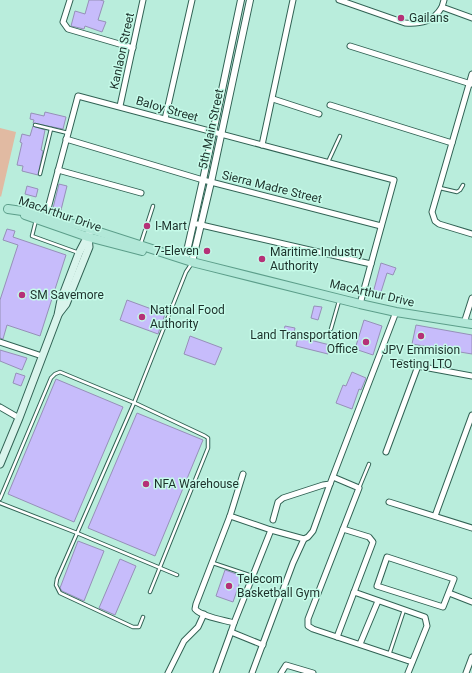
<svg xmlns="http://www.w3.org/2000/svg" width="472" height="673" viewBox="0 0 472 673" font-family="Roboto,sans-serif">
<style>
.green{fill:#e1baa2}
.building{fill:#c7bcfb;stroke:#9690b8}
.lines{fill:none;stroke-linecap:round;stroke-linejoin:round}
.service-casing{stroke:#316254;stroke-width:4.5}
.minor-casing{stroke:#316254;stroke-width:7}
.tertiary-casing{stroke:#316254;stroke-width:8}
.secondary-casing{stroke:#316254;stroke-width:9}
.primary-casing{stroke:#5c9e8a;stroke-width:10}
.service{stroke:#fff;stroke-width:2.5}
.minor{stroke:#fff;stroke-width:5}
.tertiary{stroke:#fff;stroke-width:6}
.secondary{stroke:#d9f4ec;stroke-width:7}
.primary{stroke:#b2e8d8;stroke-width:8}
.poi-dot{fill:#b53177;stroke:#c6fbe9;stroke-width:1.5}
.labels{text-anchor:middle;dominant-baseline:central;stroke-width:3;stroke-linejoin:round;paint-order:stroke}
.poi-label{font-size:12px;fill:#1c302a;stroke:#c6fbe9;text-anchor:start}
.street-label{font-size:12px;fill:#1c302a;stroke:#c6fbe9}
</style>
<rect width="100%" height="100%" fill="#b9eddc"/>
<polygon class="green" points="0,128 16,132 1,197 0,196"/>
<g class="building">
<polygon points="89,0 100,0 104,1 98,20 106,22 102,32 85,26 84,29 71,26 75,11 85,14"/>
<polygon points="45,112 66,117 63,129 33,123 34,120 30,119 31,113 44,116"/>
<polygon points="33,126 45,130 41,150 43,151 38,175 22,171 23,166 17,165 22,143 20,142 22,134 30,136"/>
<polygon points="59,184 67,186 60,214 52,212"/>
<polygon points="27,186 38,189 36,197 25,194"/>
<polygon points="7,229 15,231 13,237 66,255 40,336 7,325 3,339 0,338 0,300 18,245 3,240"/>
<polygon points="381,263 396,268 393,275 387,273 380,295 373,293"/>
<polygon points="127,300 165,314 158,334 120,320"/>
<polygon points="314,306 322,307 318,320 311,318"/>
<polygon points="364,320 382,326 373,355 355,349"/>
<polygon points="416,325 472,335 472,354 412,344"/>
<polygon points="285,326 295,328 293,337 283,335"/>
<polygon points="190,336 222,348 215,365 184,354"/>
<polygon points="298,337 330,345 328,354 296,346"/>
<polygon points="0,350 27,358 22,370 0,361"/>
<polygon points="352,372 366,378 361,390 359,389 352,409 336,403 343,385 346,386"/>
<polygon points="16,373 25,376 21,386 13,383"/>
<polygon points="56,379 123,407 74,522 8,494"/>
<polygon points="137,413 203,440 155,556 88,528"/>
<polygon points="78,541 104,551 84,601 62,591 60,588"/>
<polygon points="120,559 136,566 115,615 99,608"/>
<polygon points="225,570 242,576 233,602 216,596"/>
</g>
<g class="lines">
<g class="service-casing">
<g id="service">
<polyline points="35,125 68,133"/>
<polyline points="328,162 340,136"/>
<polyline points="40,174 51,129"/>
<polyline points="440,188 457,192 460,190 463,185"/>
<polyline points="36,220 32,236 79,253"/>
<polyline points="141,243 153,206"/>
<polyline points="331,329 339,301"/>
<polyline points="359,488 369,464"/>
<polyline points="0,499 51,378 55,374 60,372 137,404 205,436 208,438 208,448 150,592"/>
<polyline points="0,503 77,533 177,575"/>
<polyline points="213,563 252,576"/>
<polyline points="143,617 139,627 133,627 60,593 56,585 57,579 134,403 186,272 192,263"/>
<polyline points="389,655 404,610"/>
</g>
</g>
<g class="minor-casing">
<g id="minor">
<polyline points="70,0 63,22 68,29 133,48"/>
<path d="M 339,0 L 405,23 C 421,24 433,22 442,7"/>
<polyline points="444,0 442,7 472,18"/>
<polyline points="350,46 471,84"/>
<polyline points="472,74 432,212 435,221 439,224 472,234"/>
<polyline points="273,99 319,114"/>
<polyline points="330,105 452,143"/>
<polyline points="120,106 143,0"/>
<polyline points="165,119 192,0"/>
<polyline points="66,139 203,180 381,226"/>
<polyline points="262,145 293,0"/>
<polyline points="58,170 141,193"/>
<polyline points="46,216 78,96 394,180 360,304"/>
<polyline points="197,224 371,264"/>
<polyline points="464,323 472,298"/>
<polyline points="0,342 42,356"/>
<polyline points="400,363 418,366"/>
<polyline points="0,407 19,418"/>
<polyline points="386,452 418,366 472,376"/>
<polyline points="243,474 230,516 271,530 304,539"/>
<polyline points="333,477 359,488 308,619 308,626 313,629 412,662"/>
<polyline points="389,502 472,528"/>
<path d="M 230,516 L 196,604 L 195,609 C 202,617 224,620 234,623"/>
<polyline points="435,516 472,415"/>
<polyline points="273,520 278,502 283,498 323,485 330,484 396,312"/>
<polygon points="387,557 454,579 443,607 377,586"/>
<polyline points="354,592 425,617 427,626 408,673"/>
<polyline points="449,593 472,602"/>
<polyline points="231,632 263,645"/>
<polyline points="337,637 373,542 369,537 343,529"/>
<polyline points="360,644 378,601"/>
<polyline points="168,673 184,641 198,627 204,614"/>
<polyline points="216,673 231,632 234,623 271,530"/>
<polyline points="252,673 293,563 304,539 308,537 313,531 330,484"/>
<polyline points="281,673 286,665 313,673"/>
<polyline points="466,673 472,657"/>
</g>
</g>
<g class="tertiary-casing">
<g id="tertiary">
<polyline points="185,260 203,180 241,0"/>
<polyline points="192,262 211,182 250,0"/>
</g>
</g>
<g class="secondary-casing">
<g id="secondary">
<polyline points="59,313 66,304 89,247 88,237"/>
<polyline points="0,464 19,418 58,315 61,300 79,253 90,232"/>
</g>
</g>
<g class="primary-casing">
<g id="primary">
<polyline points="8,209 36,213 90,229 192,262 360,304 396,312 472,324"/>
<polyline points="25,215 88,237 142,251"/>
</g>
</g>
<use href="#service" class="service"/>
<use href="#minor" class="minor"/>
<use href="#tertiary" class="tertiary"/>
<use href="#secondary" class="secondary"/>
<use href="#primary" class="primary"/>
</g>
<g class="poi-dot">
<circle cx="401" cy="18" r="4"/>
<circle cx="147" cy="226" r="4"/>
<circle cx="207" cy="251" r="4"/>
<circle cx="262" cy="259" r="4"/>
<circle cx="22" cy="295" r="4"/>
<circle cx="142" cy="317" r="4"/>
<circle cx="421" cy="336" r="4"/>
<circle cx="366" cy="342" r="4"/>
<circle cx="146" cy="484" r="4"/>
<circle cx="229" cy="586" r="4"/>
</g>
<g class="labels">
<g class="poi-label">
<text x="409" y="18">Gailans</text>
<text x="155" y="226">I-Mart</text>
<text x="199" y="251" text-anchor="end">7-Eleven</text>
<text x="270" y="252">Maritime Industry<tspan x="270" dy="14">Authority</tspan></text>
<text x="30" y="295">SM Savemore</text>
<text x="150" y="310">National Food<tspan x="150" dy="14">Authority</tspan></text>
<text x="358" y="335" text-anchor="end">Land Transportation<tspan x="358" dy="14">Office</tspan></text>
<text x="421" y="350" text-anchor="middle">JPV Emmision<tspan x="421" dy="14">Testing LTO</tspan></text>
<text x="154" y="484">NFA Warehouse</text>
<text x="237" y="579">Telecom<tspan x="237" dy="14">Basketball Gym</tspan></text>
</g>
<g class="street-label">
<text transform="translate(122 51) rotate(-78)">Kanlaon Street</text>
<text transform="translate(167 109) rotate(16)">Baloy Street</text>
<text transform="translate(211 129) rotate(-78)">5th Main Street</text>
<text transform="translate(272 187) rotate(14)">Sierra Madre Street</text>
<text transform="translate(60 214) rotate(19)">MacArthur Drive</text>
<text transform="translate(372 293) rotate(13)">MacArthur Drive</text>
</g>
</g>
</svg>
